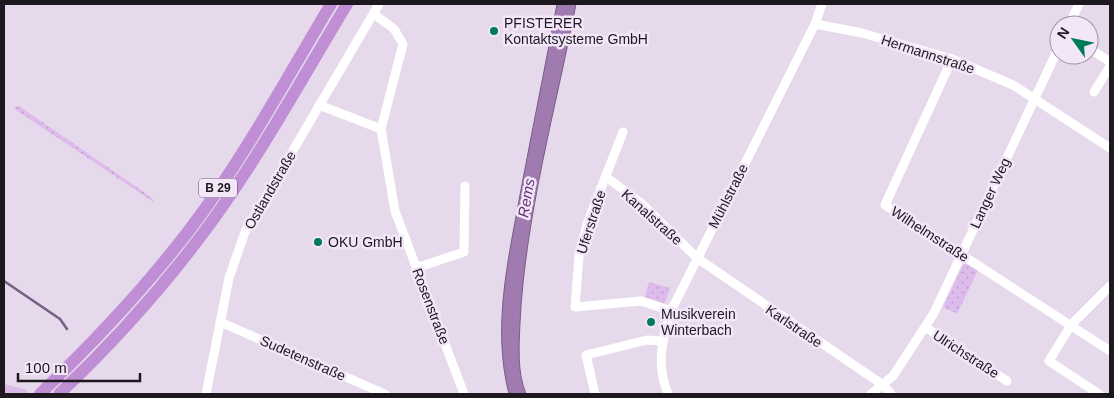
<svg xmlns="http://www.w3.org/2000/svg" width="1114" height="398" viewBox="0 0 1114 398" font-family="Arial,sans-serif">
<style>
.grass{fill:url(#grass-dots)}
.water{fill:#9f7baf;stroke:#785d84}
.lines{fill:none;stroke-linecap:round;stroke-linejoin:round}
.stream{stroke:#785d84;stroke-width:2.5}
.minor{stroke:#fff;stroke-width:9}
.major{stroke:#d9bbe5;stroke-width:10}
.highway{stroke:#bf8ed4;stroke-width:12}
.poi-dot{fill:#007b59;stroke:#f3e6f9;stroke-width:2}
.labels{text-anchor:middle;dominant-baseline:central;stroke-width:5;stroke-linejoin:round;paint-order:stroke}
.shield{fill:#f3e6f9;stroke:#5c5660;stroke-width:1}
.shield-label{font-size:12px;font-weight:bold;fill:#1c181e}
.poi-label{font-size:14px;fill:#1c181e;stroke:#f3e6f9;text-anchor:start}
.street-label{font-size:14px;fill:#1c181e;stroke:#f3e6f9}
.water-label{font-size:15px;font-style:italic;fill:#5f3071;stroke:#f3e6f9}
</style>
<defs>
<pattern id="grass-dots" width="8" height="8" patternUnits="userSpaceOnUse" patternTransform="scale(1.25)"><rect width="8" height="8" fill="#debbed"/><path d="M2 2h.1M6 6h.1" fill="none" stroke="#bea0cb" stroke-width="1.8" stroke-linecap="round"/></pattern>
</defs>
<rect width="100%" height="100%" fill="#e6d9eb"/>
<g class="grass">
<polygon points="19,106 138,188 152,198 155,203 13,108"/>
<polygon points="964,263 978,270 957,314 943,307"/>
<polygon points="649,282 670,288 665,303 645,297"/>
</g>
<path class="water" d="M 557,4 L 576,4 C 556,108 525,217 520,323 C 519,346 517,372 526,394 L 509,394 C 492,328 508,261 520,195 C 532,131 545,67 557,4 Z"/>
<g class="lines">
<polyline class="stream" points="4,281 60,319 67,329"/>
<g class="minor">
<polyline points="374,14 394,29 403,44 381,129"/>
<polyline points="815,24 862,33 952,59 1013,85 1110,148"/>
<polyline points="1069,25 1079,4"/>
<polyline points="1089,48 1110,62"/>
<polyline points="952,59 885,205 1110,351"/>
<polyline points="1094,92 1110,66"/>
<polyline points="319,105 381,129 395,211 464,394"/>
<polyline points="623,132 587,224 579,256 575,307 641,301 671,311"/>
<polyline points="606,177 641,203 697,258 883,385 891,394"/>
<polyline points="416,268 464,252 465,186"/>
<polyline points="220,322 385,394"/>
<polyline points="925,327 1007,381"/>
<polyline points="206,394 229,278 245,232 379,4"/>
<polyline points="595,394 586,355 647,340 661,341"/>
<path d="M 668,394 C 656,366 662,339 671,311 L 815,24 L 822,4"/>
<polyline points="871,394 893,376 934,313 1059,47"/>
<polyline points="1099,394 1049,361 1071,325 1110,286"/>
</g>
<polyline class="major" points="4,389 23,394"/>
<g class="highway">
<path d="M 40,394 C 94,342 145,288 190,229 C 244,158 286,79 331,4"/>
<path d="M 59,394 C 111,345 158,293 201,236 C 256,163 300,82 347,4"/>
</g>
</g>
<g class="poi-dot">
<circle cx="494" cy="31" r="5"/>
<circle cx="318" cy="242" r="5"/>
<circle cx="651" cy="322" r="5"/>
</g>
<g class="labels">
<rect class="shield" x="199" y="178.5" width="38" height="19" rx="4"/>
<g class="shield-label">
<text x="218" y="188">B 29</text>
</g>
<g class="poi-label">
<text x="504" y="23">PFISTERER<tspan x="504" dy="16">Kontaktsysteme GmbH</tspan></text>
<text x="328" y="242">OKU GmbH</text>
<text x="661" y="314">Musikverein<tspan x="661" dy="16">Winterbach</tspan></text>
</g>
<g class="street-label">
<text transform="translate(928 54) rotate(18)">Hermannstraße</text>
<text transform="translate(270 190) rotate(-60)">Ostlandstraße</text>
<text transform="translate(990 193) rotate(-65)">Langer Weg</text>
<text transform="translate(728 196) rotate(-63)">Mühlstraße</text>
<text transform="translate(652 217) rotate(42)">Kanalstraße</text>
<text transform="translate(591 222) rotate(-72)">Uferstraße</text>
<text transform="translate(930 234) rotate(33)">Wilhelmstraße</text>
<text transform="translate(431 306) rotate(69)">Rosenstraße</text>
<text transform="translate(794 326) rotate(34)">Karlstraße</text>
<text transform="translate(966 354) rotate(33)">Ulrichstraße</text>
<text transform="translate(303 358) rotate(24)">Sudetenstraße</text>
</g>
<g class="water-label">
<text transform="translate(526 198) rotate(-80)">Rems</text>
</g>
</g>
<rect width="1114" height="398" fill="none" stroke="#1c181e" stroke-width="10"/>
<g transform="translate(1074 40) rotate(303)"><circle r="24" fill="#f3e6f9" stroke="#9d94a1"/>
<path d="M0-4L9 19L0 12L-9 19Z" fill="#007b59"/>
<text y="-8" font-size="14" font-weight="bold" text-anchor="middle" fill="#1c181e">N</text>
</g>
<path d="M18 373v8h122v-8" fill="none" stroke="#1c181e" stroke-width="2.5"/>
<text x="25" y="373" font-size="15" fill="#1c181e" stroke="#f3e6f9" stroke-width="4" paint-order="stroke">100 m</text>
</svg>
